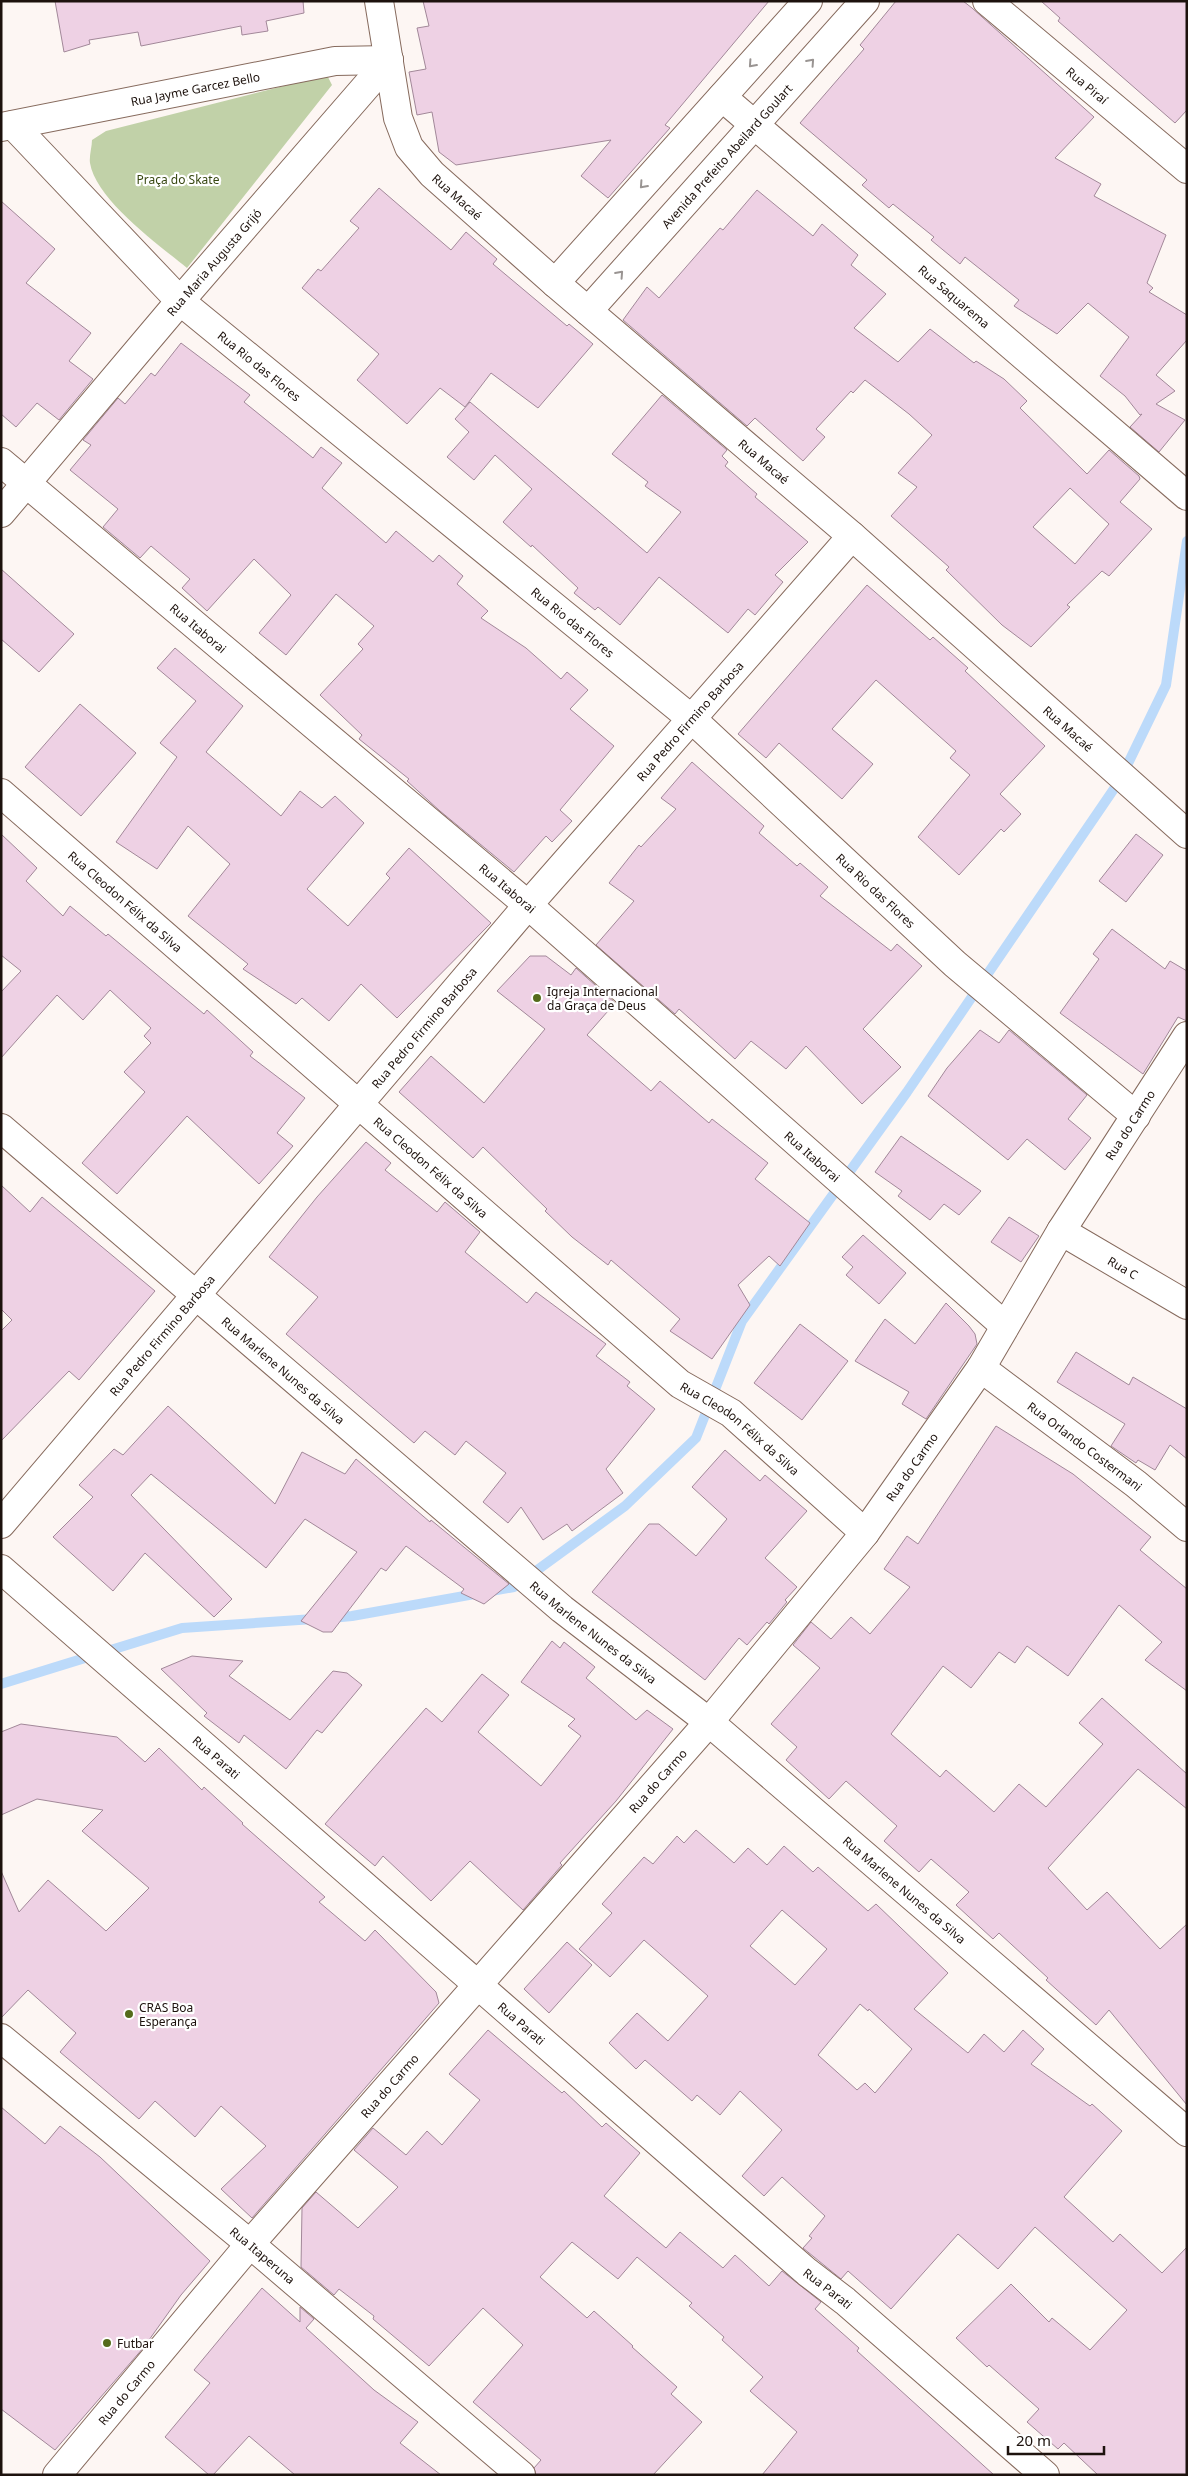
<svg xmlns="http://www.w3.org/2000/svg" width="1188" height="2476" viewBox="0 0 1188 2476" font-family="'Noto Sans',sans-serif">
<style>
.green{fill:#c1d1a8}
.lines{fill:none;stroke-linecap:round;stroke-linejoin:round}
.stream{stroke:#bcdafa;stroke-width:10}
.building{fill:#eed1e4;stroke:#a28899;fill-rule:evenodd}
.minor-casing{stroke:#866a5d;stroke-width:30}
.minor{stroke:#fff;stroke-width:28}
.oneway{stroke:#999492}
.poi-dot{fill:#556c1c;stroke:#fff;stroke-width:2}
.labels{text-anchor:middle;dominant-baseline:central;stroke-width:4.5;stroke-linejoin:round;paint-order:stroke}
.street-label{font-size:12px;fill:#1d120d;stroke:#fff}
.park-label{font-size:12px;fill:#374711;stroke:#fff}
.poi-label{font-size:12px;fill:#1d120d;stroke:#fff;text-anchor:start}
</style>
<rect width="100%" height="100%" fill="#fdf6f3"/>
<path class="green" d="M 327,75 L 332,85 L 187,268 C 159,245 96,200 90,163 C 89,156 92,147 92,140 L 106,131 Z"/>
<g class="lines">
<g class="stream">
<polyline points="331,1618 352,1616 514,1587 625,1506 696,1438 742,1321 907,1092 1120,780 1166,685 1187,541"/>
<polyline points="1,1684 182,1628 314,1619"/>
</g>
</g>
<g class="building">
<polygon points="55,1 303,1 304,13 266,21 268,31 242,35 241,26 141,46 138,32 89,40 90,44 64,52"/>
<polygon points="423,1 769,1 665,125 670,128 608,198 581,176 611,140 456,165 439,152 432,112 417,115 409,72 426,69 417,28 429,26"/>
<polygon points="896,1 963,1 972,8 1094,117 1055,158 1101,184 1094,196 1166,235 1147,283 1153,288 1149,292 1187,315 1187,340 1156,375 1175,391 1156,404 1185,420 1159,452 1130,427 1142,414 1140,415 1125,396 1100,376 1129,337 1088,303 1057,334 1014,306 1019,300 965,257 960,264 931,240 934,237 893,204 889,208 862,185 867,180 800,123 864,49 860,45"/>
<polygon points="1041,1 1187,1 1187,110 1175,123 1058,21 1060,18"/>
<polygon points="379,188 451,250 466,232 497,259 493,264 567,326 569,324 593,344 538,408 491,373 465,407 440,388 407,424 357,380 379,354 302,288 318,269 321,271 359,228 350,221"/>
<path d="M 757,190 L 813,236 L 822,224 L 858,255 L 851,265 L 886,294 L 854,328 L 898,362 L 930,329 L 974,363 L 976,361 L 1004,379 L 1027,401 L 1020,408 L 1087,474 L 1109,450 L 1139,476 L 1140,479 L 1120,502 L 1152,529 L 1109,576 L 1102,571 L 1067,605 L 1070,607 L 1031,647 L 1002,625 L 946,570 L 949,567 L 891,516 L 917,487 L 898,473 L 932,435 L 909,414 L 865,380 L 853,393 L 851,391 L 816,429 L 825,437 L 803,461 L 755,418 L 747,426 L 623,320 L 647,287 L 659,298 L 720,228 L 723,230 ZM 1070,488 L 1109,524 L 1075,564 L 1033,527 Z"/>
<polygon points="1,201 55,249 26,283 91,333 69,361 93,379 59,420 37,403 16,427 1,414"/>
<polygon points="181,343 250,395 244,402 313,458 321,447 342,463 322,488 386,543 396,531 433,562 439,555 463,576 457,584 488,611 481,618 526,648 561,679 567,672 588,690 570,709 614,746 560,810 572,821 552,842 546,836 514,872 440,811 407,781 409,779 359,739 362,735 320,695 363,649 358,644 374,626 336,594 286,655 259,633 291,595 254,559 207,611 182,588 190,579 151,546 140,558 103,527 118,509 70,470 91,445 83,440 118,398 125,404 151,373 155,376"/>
<polygon points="662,395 727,450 722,456 728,462 725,466 757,494 755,497 808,542 775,575 783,582 755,615 748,609 728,633 659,577 620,625 598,607 595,610 574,593 578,588 532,545 531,547 503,522 532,489 495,455 474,480 447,457 469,432 455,419 470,402 647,553 681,512 645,486 648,482 612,454"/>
<polygon points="1,569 74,634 39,672 1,639"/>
<polygon points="867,585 930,640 933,637 968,668 965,671 1045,746 1000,794 1021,814 1004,832 1001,829 959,875 918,837 970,775 950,758 956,751 876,680 832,729 873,764 842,799 779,743 766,758 738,734"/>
<polygon points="175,648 243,706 206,752 281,816 300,791 322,808 335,796 364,823 307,889 348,926 390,878 386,874 409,848 491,923 397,1018 361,984 329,1021 302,998 296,1004 243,969 248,964 188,916 230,864 188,826 157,869 116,842 177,757 160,743 196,701 157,668"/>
<polygon points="80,704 136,753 81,816 25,767"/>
<polygon points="692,762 764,826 759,833 797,866 800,863 828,887 820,896 891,951 897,944 922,966 863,1029 901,1067 862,1104 806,1046 786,1069 751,1041 735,1059 679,1009 675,1014 596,945 634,901 609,883 639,845 641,847 676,809 661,798"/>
<polygon points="1,834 37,868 26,881 63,916 70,906 106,936 108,934 204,1014 207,1010 253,1052 250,1056 305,1098 277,1133 293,1146 259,1184 187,1116 117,1194 82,1163 145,1092 124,1072 151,1043 144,1036 151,1028 110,990 83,1020 57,995 1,1058 1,992 21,971 1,955"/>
<polygon points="1136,834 1163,855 1126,902 1099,881"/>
<polygon points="1112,929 1165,969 1170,961 1187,971 1187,1021 1178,1017 1143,1074 1060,1013 1099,959 1093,954"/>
<polygon points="530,956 546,956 571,975 576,968 615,1003 587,1035 651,1091 660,1081 709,1123 712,1119 768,1163 755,1179 810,1223 780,1266 769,1256 738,1285 750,1305 712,1359 670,1331 680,1319 611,1260 608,1265 572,1237 545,1211 547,1209 483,1147 473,1158 399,1092 431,1056 484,1103 545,1029 497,991"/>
<polygon points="980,1030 999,1043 1009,1030 1087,1095 1068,1119 1091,1138 1065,1170 1027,1139 1008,1160 928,1096 947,1068"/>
<polygon points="901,1136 981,1191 959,1215 944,1204 930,1220 898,1196 902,1191 875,1172"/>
<polygon points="366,1142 391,1163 385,1170 437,1212 445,1202 480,1232 465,1252 527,1303 536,1292 606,1344 596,1356 630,1382 627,1386 655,1409 606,1469 623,1493 572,1531 567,1524 543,1540 521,1507 508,1523 483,1502 506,1473 466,1441 455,1455 425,1431 414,1443 286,1334 318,1297 269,1257 317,1197"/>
<polygon points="1,1185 30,1212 42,1197 155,1291 79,1380 69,1371 1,1441 1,1331 12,1320 1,1309"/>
<polygon points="1009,1217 1039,1236 1021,1262 991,1242"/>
<polygon points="863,1235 906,1273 879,1304 846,1275 853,1267 842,1257"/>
<polygon points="946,1303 969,1326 975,1334 977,1344 926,1419 902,1404 909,1392 855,1361 885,1319 915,1344"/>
<polygon points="800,1324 848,1361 802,1420 754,1383"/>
<polygon points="1076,1352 1129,1385 1133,1377 1187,1409 1187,1459 1170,1445 1155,1470 1138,1460 1136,1463 1111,1446 1125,1424 1057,1382"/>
<polygon points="168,1406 275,1504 302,1452 345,1474 356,1459 430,1522 431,1520 509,1584 484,1604 461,1593 464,1589 406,1546 386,1571 381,1568 332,1632 323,1632 301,1621 357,1552 305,1519 266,1568 151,1474 131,1495 232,1599 214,1617 145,1553 113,1591 53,1537 93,1497 79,1485 114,1449 123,1455"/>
<polygon points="996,1426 1073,1474 1151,1537 1140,1550 1187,1589 1187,1691 1145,1660 1162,1642 1119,1605 1068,1676 1027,1646 1015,1663 999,1652 971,1688 943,1666 891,1734 940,1777 946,1770 994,1812 1019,1784 1046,1807 1103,1744 1079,1723 1102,1698 1187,1774 1187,1809 1138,1769 1048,1868 1087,1910 1107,1892 1160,1949 1187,1924 1187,2105 1109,2010 1096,2025 1046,1980 1048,1978 999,1933 993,1939 956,1905 969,1892 931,1859 919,1872 884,1841 897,1826 846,1781 829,1799 786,1760 797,1747 771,1724 820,1668 793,1645 811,1622 831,1639 851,1617 870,1634 910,1587 884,1569 907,1536 918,1544"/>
<polygon points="725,1450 760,1481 765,1475 807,1511 765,1558 797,1587 785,1600 787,1602 769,1624 767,1622 747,1645 739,1638 705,1680 592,1592 649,1524 659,1524 696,1556 727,1519 692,1487"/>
<polygon points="552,1641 560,1648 564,1642 595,1667 586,1678 636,1720 647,1710 673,1729 616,1801 560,1863 562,1865 523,1910 470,1861 431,1901 383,1856 375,1866 325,1824 426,1708 442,1722 482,1674 509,1695 478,1732 541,1786 581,1736 568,1726 575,1719 521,1682"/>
<polygon points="192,1656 243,1661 229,1676 290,1720 333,1671 347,1673 362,1685 322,1733 317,1730 286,1769 244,1735 239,1743 204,1716 207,1713 161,1669"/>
<polygon points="21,1724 117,1737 145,1762 159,1748 202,1790 204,1787 243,1823 242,1824 325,1897 319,1902 365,1941 375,1930 436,1992 439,2003 252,2218 221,2189 266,2146 221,2106 195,2137 155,2101 139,2119 60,2052 76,2033 28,1990 1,2018 1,1871 19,1912 48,1880 106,1931 149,1888 82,1831 103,1810 37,1799 1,1815 1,1732"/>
<path d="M 696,1830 L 734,1863 L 748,1848 L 767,1865 L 784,1846 L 813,1872 L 818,1867 L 868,1911 L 876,1904 L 948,1973 L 914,2009 L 968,2053 L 984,2034 L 1004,2052 L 1023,2030 L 1044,2049 L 1031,2064 L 1090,2106 L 1092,2104 L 1122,2131 L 1064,2197 L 1113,2242 L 1120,2234 L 1162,2273 L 1187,2247 L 1187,2475 L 1098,2475 L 1064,2443 L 1058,2449 L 1027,2422 L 1039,2409 L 989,2365 L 987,2367 L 956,2338 L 1011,2284 L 1049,2322 L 1052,2318 L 1090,2350 L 1127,2310 L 1035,2227 L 998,2269 L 958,2234 L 891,2309 L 848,2271 L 841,2279 L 803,2248 L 812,2238 L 809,2236 L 825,2216 L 782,2177 L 764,2196 L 742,2176 L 782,2130 L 740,2091 L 720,2115 L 697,2095 L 692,2101 L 645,2060 L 636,2069 L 609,2043 L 637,2013 L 668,2041 L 708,1996 L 644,1940 L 610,1977 L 579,1949 L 612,1913 L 602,1904 L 644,1857 L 653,1864 L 677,1836 L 684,1843 ZM 782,1910 L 827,1949 L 795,1985 L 750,1946 ZM 860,2004 L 868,2011 L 869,2009 L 912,2049 L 875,2093 L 865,2083 L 857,2090 L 818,2055 Z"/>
<polygon points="567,1942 592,1965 549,2013 524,1989"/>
<polygon points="488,2030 562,2093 564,2091 602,2127 606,2123 640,2153 604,2196 666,2248 680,2232 723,2268 735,2255 769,2286 782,2271 821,2302 815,2309 859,2348 857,2351 994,2475 762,2475 797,2432 750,2391 763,2377 722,2340 724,2337 689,2306 692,2303 637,2257 618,2279 572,2242 540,2277 587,2318 594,2311 633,2346 632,2347 677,2387 671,2394 702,2422 653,2475 536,2475 534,2468 541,2460 473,2402 523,2345 483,2308 429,2366 373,2319 374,2316 339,2289 334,2295 301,2267 302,2208 316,2192 358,2228 398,2187 354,2150 373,2128 406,2155 427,2131 442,2145 480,2100 449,2074"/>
<polygon points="1,2107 45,2144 60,2126 100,2157 210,2261 181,2295 144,2347 55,2450 1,2409"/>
<polygon points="262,2288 300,2322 300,2307 314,2319 306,2328 374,2390 418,2422 400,2443 441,2475 295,2475 249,2436 213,2475 209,2475 165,2437 210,2383 194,2370"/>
</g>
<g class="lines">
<g class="minor-casing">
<g id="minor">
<path id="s1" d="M 379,1 L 398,118 L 409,147 L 432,174 L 555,283 L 852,536 L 1187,834"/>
<path id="s2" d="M 987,1 L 1187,169"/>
<path id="s3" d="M 722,97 L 1187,496"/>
<path id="s4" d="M 13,125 L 180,301 L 693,720 L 955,964 L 1136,1116"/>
<path id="s5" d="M 1,127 L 335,61 L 389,60"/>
<polyline points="555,283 808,1"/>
<path id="s6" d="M 588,311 L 865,1"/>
<path id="s7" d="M 1,462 L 528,905 L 1005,1326"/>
<path id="s8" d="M 1,513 L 180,301 L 389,60"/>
<path id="s9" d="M 1,793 L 680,1384 L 731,1413 L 865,1533"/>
<path id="s10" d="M 1,1128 L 562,1609 L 709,1722 L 1187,2132"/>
<path id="s11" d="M 1061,1231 L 1187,1305"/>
<path id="s12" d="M 981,1368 L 1136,1484 L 1187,1527"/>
<path id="s13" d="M 1,1524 L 528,905 L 852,536"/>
<path id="s14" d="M 1,1569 L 807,2272 L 845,2301 L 1045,2475"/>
<path id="s15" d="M 1,2038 L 250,2244 L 521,2475"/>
<path id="s16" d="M 57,2475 L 250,2244 L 709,1722 L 865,1533 L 981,1368 L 1061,1231 L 1187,1036"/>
</g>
</g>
<use href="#minor" class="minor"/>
</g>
<defs><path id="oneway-chevron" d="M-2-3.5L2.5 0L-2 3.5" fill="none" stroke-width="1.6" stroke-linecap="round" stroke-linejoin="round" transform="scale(1.25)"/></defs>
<g class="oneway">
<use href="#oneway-chevron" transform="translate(811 62) rotate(-48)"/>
<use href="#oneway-chevron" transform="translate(752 64) rotate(132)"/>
<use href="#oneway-chevron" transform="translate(643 185) rotate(132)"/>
<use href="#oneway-chevron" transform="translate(620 274) rotate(-48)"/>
</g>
<g class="poi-dot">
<circle cx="537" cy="998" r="5"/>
<circle cx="129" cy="2014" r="5"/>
<circle cx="107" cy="2343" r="5"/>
</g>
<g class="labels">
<g class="street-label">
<text stroke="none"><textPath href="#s2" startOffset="131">Rua Piraí</textPath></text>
<text stroke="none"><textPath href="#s5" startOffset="198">Rua Jayme Garcez Bello</textPath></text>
<text stroke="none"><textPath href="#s6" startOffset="208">Avenida Prefeito Abeilard Goulart</textPath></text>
<text stroke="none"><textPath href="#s1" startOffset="219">Rua Macaé</textPath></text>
<text stroke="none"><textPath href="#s8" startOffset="329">Rua Maria Augusta Grijó</textPath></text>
<text stroke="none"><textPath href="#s3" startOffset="306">Rua Saquarema</textPath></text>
<text stroke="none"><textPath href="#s4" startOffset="345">Rua Rio das Flores</textPath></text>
<text stroke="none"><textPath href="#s1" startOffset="624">Rua Macaé</textPath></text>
<text stroke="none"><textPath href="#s4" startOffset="750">Rua Rio das Flores</textPath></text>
<text stroke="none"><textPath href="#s7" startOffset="258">Rua Itaborai</textPath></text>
<text stroke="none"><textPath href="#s13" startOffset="1058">Rua Pedro Firmino Barbosa</textPath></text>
<text stroke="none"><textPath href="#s1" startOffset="1029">Rua Macaé</textPath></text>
<text stroke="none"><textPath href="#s7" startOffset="662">Rua Itaborai</textPath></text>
<text stroke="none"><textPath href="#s4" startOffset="1155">Rua Rio das Flores</textPath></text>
<text stroke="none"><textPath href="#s9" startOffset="165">Rua Cleodon Félix da Silva</textPath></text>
<text stroke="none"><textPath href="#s13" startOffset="652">Rua Pedro Firmino Barbosa</textPath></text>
<text stroke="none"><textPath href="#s16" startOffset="1728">Rua do Carmo</textPath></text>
<text stroke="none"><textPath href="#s7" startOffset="1068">Rua Itaborai</textPath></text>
<text stroke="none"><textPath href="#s9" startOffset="570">Rua Cleodon Félix da Silva</textPath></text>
<text stroke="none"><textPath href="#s11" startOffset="72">Rua C</textPath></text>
<text stroke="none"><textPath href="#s13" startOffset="248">Rua Pedro Firmino Barbosa</textPath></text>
<text stroke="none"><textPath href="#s10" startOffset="372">Rua Marlene Nunes da Silva</textPath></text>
<text stroke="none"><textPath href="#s9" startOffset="975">Rua Cleodon Félix da Silva</textPath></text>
<text stroke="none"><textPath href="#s12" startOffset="130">Rua Orlando Costermani</textPath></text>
<text stroke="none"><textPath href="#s16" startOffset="1322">Rua do Carmo</textPath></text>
<text stroke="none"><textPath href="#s10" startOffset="778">Rua Marlene Nunes da Silva</textPath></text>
<text stroke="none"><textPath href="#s14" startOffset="286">Rua Parati</textPath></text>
<text stroke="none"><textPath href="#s16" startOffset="918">Rua do Carmo</textPath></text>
<text stroke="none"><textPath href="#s10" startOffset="1182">Rua Marlene Nunes da Silva</textPath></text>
<text stroke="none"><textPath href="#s14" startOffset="691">Rua Parati</textPath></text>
<text stroke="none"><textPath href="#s16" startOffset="512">Rua do Carmo</textPath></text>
<text stroke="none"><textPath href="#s15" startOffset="340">Rua Itaperuna</textPath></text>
<text stroke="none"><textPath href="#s14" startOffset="1096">Rua Parati</textPath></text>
<text stroke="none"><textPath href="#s16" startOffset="108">Rua do Carmo</textPath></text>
</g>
<g class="park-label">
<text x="178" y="179">Praça do Skate</text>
</g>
<g class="poi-label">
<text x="547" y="991">Igreja Internacional<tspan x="547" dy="14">da Graça de Deus</tspan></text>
<text x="139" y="2007">CRAS Boa<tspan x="139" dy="14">Esperança</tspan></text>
<text x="117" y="2343">Futbar</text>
</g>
</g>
<rect width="1188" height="2476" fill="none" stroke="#1d120d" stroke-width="5"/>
<path d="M1008 2446v8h96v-8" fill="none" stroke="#1d120d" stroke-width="2.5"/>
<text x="1016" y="2446" font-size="15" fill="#1d120d" stroke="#ffffff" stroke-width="4" paint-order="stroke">20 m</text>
</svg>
